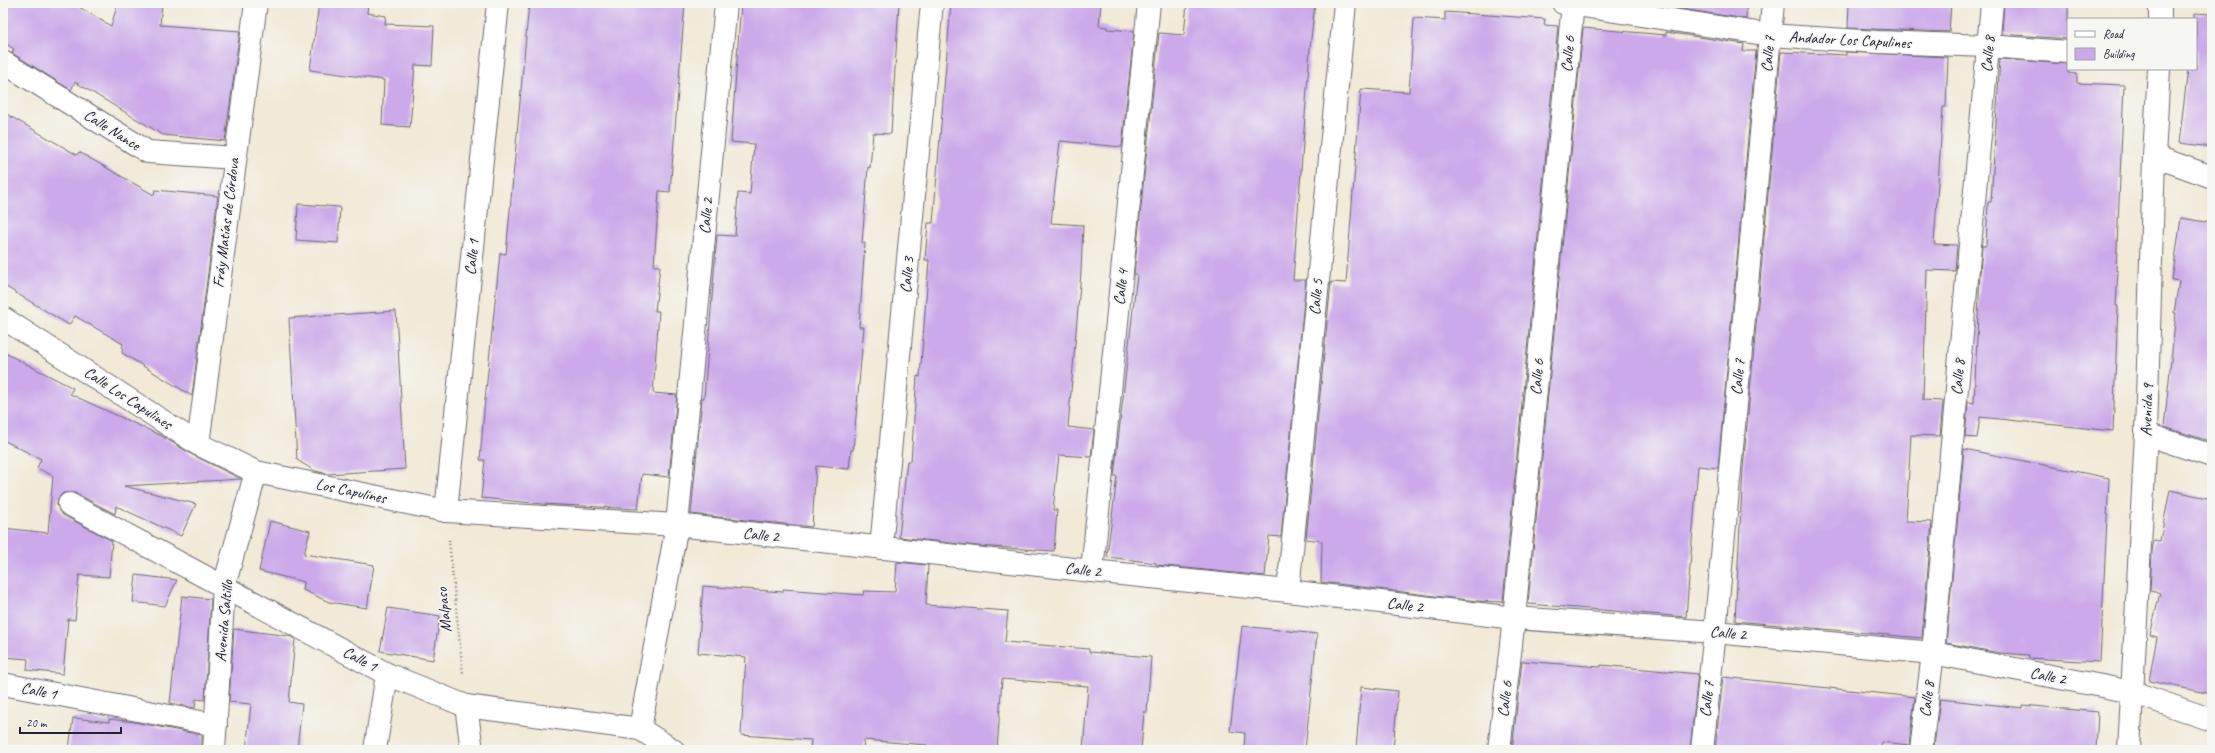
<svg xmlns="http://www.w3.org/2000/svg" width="2215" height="753" viewBox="0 0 2215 753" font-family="Caveat,sans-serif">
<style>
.building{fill:#cba9ea}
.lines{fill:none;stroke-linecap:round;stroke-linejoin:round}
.minor-casing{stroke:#6b6871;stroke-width:24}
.path{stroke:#6b6871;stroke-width:2.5;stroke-dasharray:1 3;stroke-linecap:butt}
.minor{stroke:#fff;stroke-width:22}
.labels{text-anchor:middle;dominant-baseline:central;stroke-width:3.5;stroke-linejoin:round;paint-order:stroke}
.street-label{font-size:16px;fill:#22223b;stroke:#f6f6f2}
</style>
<rect width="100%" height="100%" fill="#f6f6f2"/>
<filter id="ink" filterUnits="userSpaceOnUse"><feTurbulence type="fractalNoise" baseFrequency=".025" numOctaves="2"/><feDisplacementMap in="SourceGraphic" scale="8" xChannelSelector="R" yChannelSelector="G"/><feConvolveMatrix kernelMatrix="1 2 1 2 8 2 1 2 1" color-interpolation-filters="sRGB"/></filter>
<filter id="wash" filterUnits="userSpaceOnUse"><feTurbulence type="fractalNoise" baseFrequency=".012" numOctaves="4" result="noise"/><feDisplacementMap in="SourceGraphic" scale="16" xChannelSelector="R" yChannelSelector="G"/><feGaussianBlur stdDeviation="0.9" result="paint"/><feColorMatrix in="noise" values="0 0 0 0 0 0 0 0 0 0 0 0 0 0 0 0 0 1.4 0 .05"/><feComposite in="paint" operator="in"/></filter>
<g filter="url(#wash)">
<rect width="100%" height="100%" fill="#f2e9d6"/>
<g id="blocks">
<g class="building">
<polygon points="3,3 72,3 111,26 118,3 162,3 160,25 240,31 225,141 163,135 75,82 71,90 12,53 14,49 3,42"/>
<polygon points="319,3 368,3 367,13 386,16 385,24 434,26 432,66 415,65 410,127 382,125 384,80 310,70"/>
<polygon points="529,3 685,3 670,192 659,191 654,266 660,266 655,311 659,311 653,393 677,395 669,477 642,474 638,509 543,504 481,498 485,460 480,460 484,410 500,253 506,254"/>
<polygon points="741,3 899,3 891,134 873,133 870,168 868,167 862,243 865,243 859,327 864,327 853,450 851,450 849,469 816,466 812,527 691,514 702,398 704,398 717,235 735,236 738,193 750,194 754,144 731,142"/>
<polygon points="951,3 1101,3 1099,26 1107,27 1107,29 1134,31 1122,147 1060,141 1051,223 1083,225 1081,272 1068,427 1094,430 1091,457 1059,455 1053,510 1057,510 1054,551 977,546 899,537 907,461 911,461 917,376 920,377 929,260 925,260 928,223 933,223"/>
<polygon points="1187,3 1315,3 1310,48 1293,280 1306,280 1281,537 1269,536 1265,576 1156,565 1156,563 1107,557 1117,476 1114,476 1137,274 1134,274 1159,33 1184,35"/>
<polygon points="1668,3 1747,3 1746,19 1668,7"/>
<polygon points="1849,3 1951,3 1949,32 1848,28"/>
<polygon points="2004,3 2068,3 2068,39 2002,34"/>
<polygon points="1445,12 1545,19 1544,25 1558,26 1503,602 1476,601 1321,582 1322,541 1306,539 1331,282 1346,283 1361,89 1409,92 1414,18 1445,20"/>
<polygon points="2194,13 2212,14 2212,147 2179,143 2188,69 2196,69 2196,19 2194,19"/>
<polygon points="1583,28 1666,35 1666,32 1744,44 1743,51 1756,51 1718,468 1698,466 1686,617 1528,604"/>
<polygon points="1781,52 1846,55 1846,52 1948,57 1946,107 1943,107 1934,244 1957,245 1955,271 1927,270 1923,400 1943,401 1940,436 1911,435 1906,521 1932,522 1922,638 1735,621 1743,469"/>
<polygon points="2000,59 2068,64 2068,73 2077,74 2077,83 2124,85 2116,271 2118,271 2116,306 2118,306 2113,431 1980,417 1977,438 1965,437 1968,402 1974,403 1980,273 1982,246 1986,246 1988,202 1991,202"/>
<polygon points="3,112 77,155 79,152 154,195 155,190 218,196 192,396 122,353 123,344 75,316 69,325 3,285"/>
<polygon points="298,204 340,207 338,243 296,240"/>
<polygon points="2181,218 2212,223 2212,442 2164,427 2176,313 2174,313 2179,281 2172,280"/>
<polygon points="396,311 405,469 328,474 315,471 297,460 289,318"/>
<polygon points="3,352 73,388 70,394 160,435 193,455 241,479 124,486 196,504 181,536 116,506 115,514 75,493 63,493 58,498 57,505 63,515 112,541 109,577 79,575 75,620 68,619 63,674 27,670 28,659 3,657 3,528 48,533 53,476 37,468 41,459 3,440"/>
<polygon points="1964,449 2109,478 2100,662 2028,658 2029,655 2000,653 1946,643"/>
<polygon points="2170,490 2212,499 2212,694 2149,681 2157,637 2150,635 2160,593 2150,591 2152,551 2154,540 2160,541"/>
<polygon points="270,521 310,531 304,554 374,565 367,608 329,602 303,590 304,582 259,571"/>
<polygon points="897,562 928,565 926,605 1008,611 1005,642 1089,649 1089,652 1151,657 1147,712 1144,712 1141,750 1083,750 1088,686 1002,679 997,750 926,750 927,745 864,740 863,750 810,750 811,740 741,735 746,657 698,653 703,586 783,592 783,589 863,595 864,591 895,592"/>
<polygon points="136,575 177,580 165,606 133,602"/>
<polygon points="182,596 211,599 205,700 196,699 195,708 170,703"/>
<polygon points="388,608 440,616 433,660 380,651"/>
<polygon points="1242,626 1317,634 1305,750 1244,750 1245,733 1230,731"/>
<polygon points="234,629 289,636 295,639 289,702 302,704 297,750 246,750 251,704 229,702"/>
<polygon points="1522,661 1601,667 1601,665 1698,674 1690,750 1512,750"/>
<polygon points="1723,677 1915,697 1909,745 1881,742 1881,750 1715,750"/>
<polygon points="1361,687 1398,691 1393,750 1356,750"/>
<polygon points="1940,699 2023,708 2023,705 2098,712 2096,750 1936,750 1934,747"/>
<polygon points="73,718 109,722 109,719 133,722 202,735 202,750 69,750"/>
</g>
</g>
</g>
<g filter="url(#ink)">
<use href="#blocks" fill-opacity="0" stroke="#6b6871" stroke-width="1"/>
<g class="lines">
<g class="minor-casing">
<g id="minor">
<polyline points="1563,3 1770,35 1878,42 1988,46 2068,52"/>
<polyline points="2160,19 2160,3"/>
<polyline points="3,62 148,152 235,158"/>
<polyline points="2154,156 2212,177"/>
<polyline points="3,318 198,444 256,472 446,511 677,525 1092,571 1288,591 1514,618 1715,632 1933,653 2132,692 2212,720"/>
<polyline points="2146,434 2212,456"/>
<polyline points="198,444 256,3"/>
<polyline points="69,504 387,674 466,706 640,729 673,750"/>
<polyline points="446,511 498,3"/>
<polyline points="881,548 932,3"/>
<polyline points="1092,571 1149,3"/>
<polyline points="1288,591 1345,3"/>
<polyline points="3,684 216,725"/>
<polyline points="466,706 472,750"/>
<polyline points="640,729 677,525 726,3"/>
<polyline points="214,750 224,586 256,472"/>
<polyline points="375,750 387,674"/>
<polyline points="1499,750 1514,618 1573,3"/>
<polyline points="1702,750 1715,632 1773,3"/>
<polyline points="1921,750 1933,653 1992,3"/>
<polyline points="2129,750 2146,434 2154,156 2159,69"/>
</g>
</g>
<polyline class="path" points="449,540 463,674"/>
<use href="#minor" class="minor"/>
</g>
</g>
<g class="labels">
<g class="street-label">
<text transform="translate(1850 40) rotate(3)">Andador Los Capulines</text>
<text transform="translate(1568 54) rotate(-85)">Calle 6</text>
<text transform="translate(1768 54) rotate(-85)">Calle 7</text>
<text transform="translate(1988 54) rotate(-85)">Calle 8</text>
<text transform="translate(112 130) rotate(32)">Calle Nance</text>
<text transform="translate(706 216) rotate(-85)">Calle 2</text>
<text transform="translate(226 223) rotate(-83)">Fráy Matías de Córdova</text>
<text transform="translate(472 257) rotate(-84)">Calle 1</text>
<text transform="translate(907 275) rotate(-85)">Calle 3</text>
<text transform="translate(1121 287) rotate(-84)">Calle 4</text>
<text transform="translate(1316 297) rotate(-85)">Calle 5</text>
<text transform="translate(1537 377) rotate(-85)">Calle 6</text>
<text transform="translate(1738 377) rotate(-85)">Calle 7</text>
<text transform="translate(1958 377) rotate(-85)">Calle 8</text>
<text transform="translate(128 398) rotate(33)">Calle Los Capulines</text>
<text transform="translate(2147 410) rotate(-88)">Avenida 9</text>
<text transform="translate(351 491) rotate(12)">Los Capulines</text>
<text transform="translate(761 535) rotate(6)">Calle 2</text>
<text transform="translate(1083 570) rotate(6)">Calle 2</text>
<text transform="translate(1405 605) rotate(7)">Calle 2</text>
<text transform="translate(444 610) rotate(-96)">Malpaso</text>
<text transform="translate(224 621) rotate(-85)">Avenida Saltillo</text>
<text transform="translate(1728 633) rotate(5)">Calle 2</text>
<text transform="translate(360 659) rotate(28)">Calle 1</text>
<text transform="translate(2048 676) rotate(11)">Calle 2</text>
<text transform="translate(39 691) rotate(11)">Calle 1</text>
<text transform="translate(1505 699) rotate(-83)">Calle 6</text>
<text transform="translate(1707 699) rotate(-84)">Calle 7</text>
<text transform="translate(1927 699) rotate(-83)">Calle 8</text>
</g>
</g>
<rect width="2215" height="753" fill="none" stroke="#f6f6f2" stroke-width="16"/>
<rect x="2067" y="18" width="130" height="52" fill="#f6f6f2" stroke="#a1a1a9"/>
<rect x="2075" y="31" width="20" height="6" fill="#ffffff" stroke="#a1a1a9"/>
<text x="2103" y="38" font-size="12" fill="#22223b">Road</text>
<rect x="2075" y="48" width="20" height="12" fill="#cba9ea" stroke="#a1a1a9"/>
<text x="2103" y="58" font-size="12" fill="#22223b">Building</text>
<path d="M20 727v6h101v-6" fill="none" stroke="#22223b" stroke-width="2"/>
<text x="26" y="727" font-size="12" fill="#22223b" stroke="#f6f6f2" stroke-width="3" paint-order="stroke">20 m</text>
</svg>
